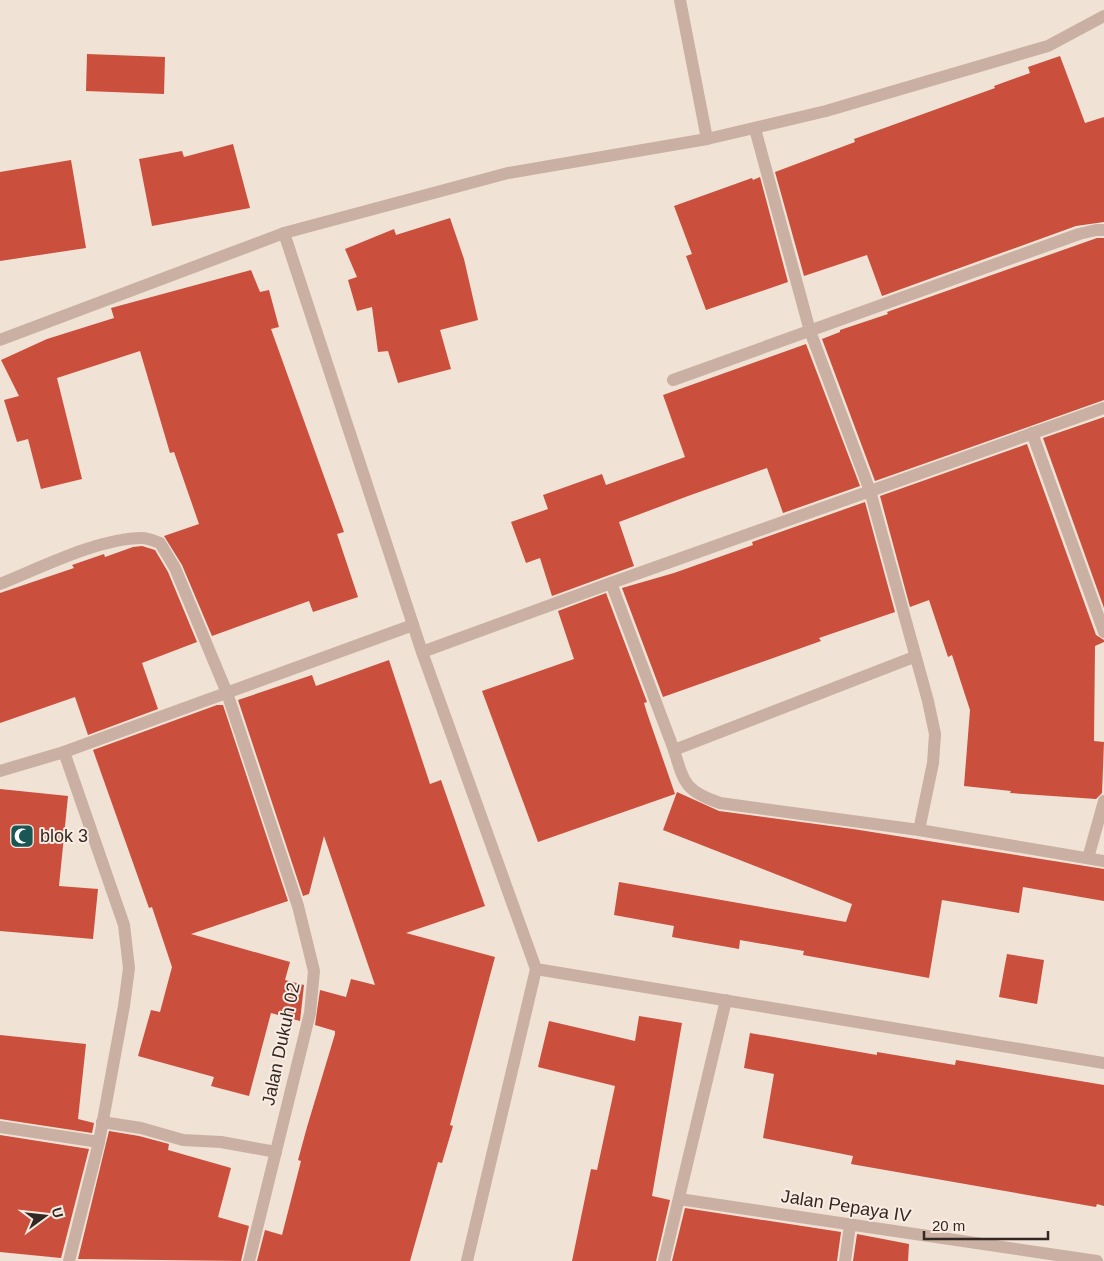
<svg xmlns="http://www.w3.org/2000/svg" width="1104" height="1261" viewBox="0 0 1104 1261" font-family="Arial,sans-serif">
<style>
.building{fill:#ca4f3c}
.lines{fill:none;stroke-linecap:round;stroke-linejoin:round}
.minor{stroke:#c9b0a2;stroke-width:12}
.labels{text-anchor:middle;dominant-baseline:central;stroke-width:4;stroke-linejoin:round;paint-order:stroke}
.poi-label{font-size:18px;fill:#342825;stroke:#f9ece2;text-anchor:start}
.street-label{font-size:18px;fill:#342825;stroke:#f9ece2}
</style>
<rect width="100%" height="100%" fill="#f1e2d6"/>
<g class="building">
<polygon points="87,54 165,57 164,94 86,91"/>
<polygon points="1060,56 1085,123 1104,117 1104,222 1076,226 882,296 867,255 804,276 775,172 855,142 854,139 995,88 994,86 1030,73 1028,67"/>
<polygon points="233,144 250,208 152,226 139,159 182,151 184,157"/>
<polygon points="71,160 86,248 0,261 0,172"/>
<polygon points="760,177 788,282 706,310 686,256 692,254 674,206 752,178 753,180"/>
<polygon points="450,218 464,259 478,320 440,330 451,369 398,383 388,351 378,352 372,307 357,311 348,280 357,277 345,249 394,229 396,235"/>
<polygon points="1097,238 1104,238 1104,400 875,481 822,339 840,332 840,330 888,314 887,312"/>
<polygon points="251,270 260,292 269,290 279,327 271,329 344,532 337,534 358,597 313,612 309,601 212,636 182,565 164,536 199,524 174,452 170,453 140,351 57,378 82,479 41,489 28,439 17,442 4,400 19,396 1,360 47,339 114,318 111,308"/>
<polygon points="806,344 860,486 783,513 767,468 688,496 619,522 634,566 552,596 540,558 526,563 511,522 548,509 543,495 602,474 606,485 685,457 663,395"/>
<polygon points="1104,417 1104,608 1043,438"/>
<polygon points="1027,444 1096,635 1104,640 1104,642 1095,646 1094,741 1104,742 1102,793 1096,799 1010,793 1011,791 964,786 970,710 952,655 948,657 929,600 910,607 880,496"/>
<polygon points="865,502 895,612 819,638 821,641 663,697 622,588 674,573 753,545 752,542"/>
<polygon points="142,546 155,550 168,572 197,642 142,663 158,709 88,735 75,697 0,723 0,593 74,568 72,565 104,554 105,557 133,547"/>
<polygon points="606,593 647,702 644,703 647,713 675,794 538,842 482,691 574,659 558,611"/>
<polygon points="389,660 430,784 441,780 485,906 406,933 495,957 450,1125 453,1126 442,1163 438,1162 410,1261 257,1261 265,1230 282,1235 301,1161 298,1160 307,1127 335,1034 335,1031 315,1025 320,990 346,997 351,979 375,985 324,836 309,894 303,896 238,700 312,675 316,686"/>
<polygon points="217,705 223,705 288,901 191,934 290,962 285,980 304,985 300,1021 271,1013 249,1096 211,1086 214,1077 138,1056 151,1010 160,1012 172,967 152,907 149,908 93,750"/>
<polygon points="0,789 68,796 59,886 98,889 93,939 0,931"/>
<polygon points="677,792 719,811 853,829 1104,869 1104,901 1023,887 1019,913 942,900 929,978 803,955 804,951 740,940 739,949 672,937 674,926 614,915 619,882 846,922 852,904 663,830"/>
<polygon points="1007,954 1044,960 1037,1004 999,997"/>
<polygon points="639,1016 682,1023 652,1196 670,1200 656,1261 572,1261 591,1169 597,1170 615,1086 538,1067 549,1021 635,1041"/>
<polygon points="750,1033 877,1055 877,1052 955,1065 956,1060 1104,1085 1104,1206 1097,1204 1096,1207 851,1164 853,1156 763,1138 774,1074 744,1068"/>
<polygon points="0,1035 86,1044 78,1119 94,1123 92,1133 0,1119"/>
<polygon points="109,1131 139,1136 169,1144 168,1150 231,1168 218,1217 249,1226 241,1261 78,1259"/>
<polygon points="0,1135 89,1149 61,1258 0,1252"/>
<polygon points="685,1208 841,1232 837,1261 672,1261"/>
<polygon points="857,1234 909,1244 908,1261 853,1261"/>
</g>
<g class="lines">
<g class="minor">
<polyline points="680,0 707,139"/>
<polyline points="755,129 810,331 870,491 928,701 935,734 933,763 919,830"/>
<polyline points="284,233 422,652 536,969 1104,1063"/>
<polyline points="0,340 284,233 508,173 707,139 826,111 1048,46 1104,16"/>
<polyline points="673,380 1079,234 1096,230 1104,230"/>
<polyline points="1032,433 1104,632"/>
<path d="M 0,584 C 40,568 99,538 142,538 C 148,538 154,541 160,543 L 175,568 L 227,693 L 298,906 L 314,971 L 310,1013 L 249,1261"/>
<polyline points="422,652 611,583"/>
<polyline points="914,657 674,750 611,583 1104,408"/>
<path d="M 674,750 C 684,783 685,791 720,803 L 919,830 L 1104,861"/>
<polyline points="64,752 124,925 129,968 124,1006 99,1142"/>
<polyline points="0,771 64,752 413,625"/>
<polyline points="1088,858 1104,801"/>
<polyline points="102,1122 141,1128 183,1140 221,1142 276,1152"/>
<polyline points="0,1127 99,1142 69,1261"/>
<polyline points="679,1199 1097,1261"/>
<polyline points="467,1261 536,969"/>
<polyline points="664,1261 726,1000"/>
<polyline points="845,1261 850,1225"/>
</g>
</g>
<defs>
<g id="mosque-square" transform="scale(1.25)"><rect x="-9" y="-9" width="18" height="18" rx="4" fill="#1a5653" stroke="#f9ece2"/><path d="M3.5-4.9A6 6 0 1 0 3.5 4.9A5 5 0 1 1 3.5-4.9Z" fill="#fff"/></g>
</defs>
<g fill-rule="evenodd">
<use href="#mosque-square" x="22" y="836"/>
</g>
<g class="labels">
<g class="poi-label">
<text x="40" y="836">blok 3</text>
</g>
<g class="street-label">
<text transform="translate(281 1044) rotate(-78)">Jalan Dukuh 02</text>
<text transform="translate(846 1206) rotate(9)">Jalan Pepaya IV</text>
</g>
</g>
<g transform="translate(45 1216) rotate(75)" stroke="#f9ece2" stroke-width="4" paint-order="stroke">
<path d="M0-4L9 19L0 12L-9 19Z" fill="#342825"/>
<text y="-8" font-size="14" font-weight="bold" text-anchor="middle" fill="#342825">U</text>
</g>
<path d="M924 1231v8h124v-8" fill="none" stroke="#342825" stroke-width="2.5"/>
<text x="932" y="1231" font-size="15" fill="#342825" stroke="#f9ece2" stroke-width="4" paint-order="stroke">20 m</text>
</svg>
